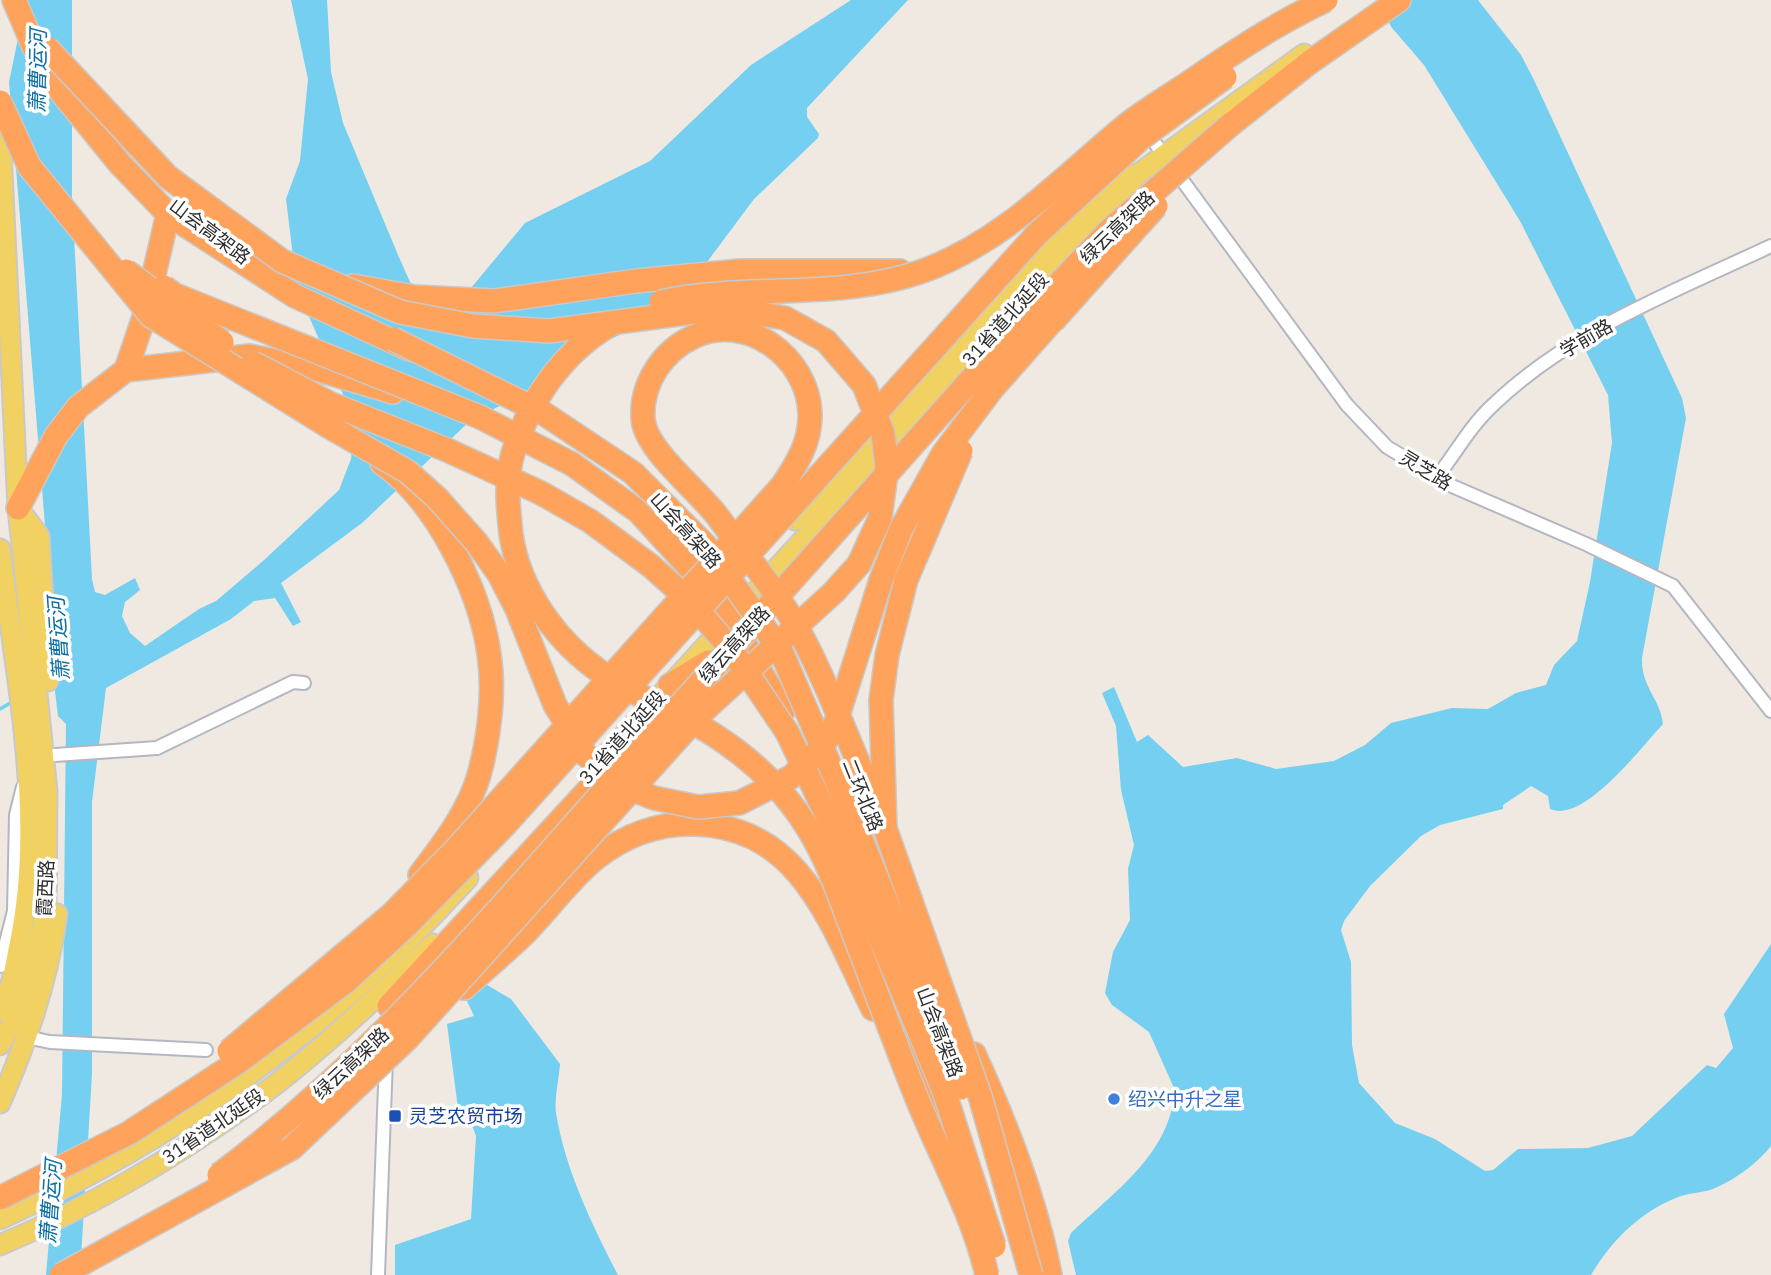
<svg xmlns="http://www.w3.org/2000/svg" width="1771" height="1275" viewBox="0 0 1771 1275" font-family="'IBM Plex Sans','Noto Sans SC',sans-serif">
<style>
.water{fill:#75cff0}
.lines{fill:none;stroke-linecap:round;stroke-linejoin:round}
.stream{stroke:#75cff0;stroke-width:3.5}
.street-casing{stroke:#b4b7c1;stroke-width:16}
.primary-casing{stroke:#c9c9c9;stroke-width:23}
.highway-casing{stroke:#c9c9c9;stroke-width:26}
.street{stroke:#fff;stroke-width:12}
.primary{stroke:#f2d163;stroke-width:19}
.highway{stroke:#ffa35c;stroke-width:23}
.highway-bridge-casing{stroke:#c9c9c9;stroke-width:26;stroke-linecap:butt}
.highway-bridge{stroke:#ffa35c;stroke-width:23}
.shop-dot{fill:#3f7fe0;stroke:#fff;stroke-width:2.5}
.transit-dot{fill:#1a4fb4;stroke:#fff;stroke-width:2.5}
.labels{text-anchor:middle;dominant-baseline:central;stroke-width:7;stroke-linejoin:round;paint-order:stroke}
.street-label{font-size:19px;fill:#2e2e2e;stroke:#fff}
.shop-label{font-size:19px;fill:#366cbe;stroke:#fff;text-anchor:start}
.transit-label{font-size:19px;fill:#164399;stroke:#fff;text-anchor:start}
.water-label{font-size:21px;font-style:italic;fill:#0d6fa3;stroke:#fff}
</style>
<rect width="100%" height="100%" fill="#efe9e1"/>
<g class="water">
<polygon points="26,0 72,0 72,197 92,579 95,592 105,595 135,578 140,590 125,602 122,616 130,633 145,646 199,609 216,601 263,561 339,490 351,459 353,435 346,401 297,289 286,199 300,161 308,79 291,0 327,0 331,72 343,123 398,255 410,282 418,290 471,288 525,223 650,161 751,65 851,0 908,0 807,108 807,117 819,134 818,138 754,199 707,262 627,332 583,350 547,383 471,420 362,523 281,583 301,622 293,626 275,598 254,601 231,619 106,688 92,802 92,1074 80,1275 46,1275 62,1094 66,724 58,716 53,675 56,661 9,82"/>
<path d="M 1376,0 L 1478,0 L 1521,55 L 1534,80 L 1682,398 L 1686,418 L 1642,658 C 1641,687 1660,698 1663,724 C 1642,746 1584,824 1550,809 L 1548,796 L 1531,786 L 1503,805 L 1503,809 L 1440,825 L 1421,836 L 1370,886 L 1344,921 L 1341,930 L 1351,962 L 1352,1045 L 1359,1083 L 1395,1123 L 1435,1139 L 1485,1171 L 1493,1170 L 1518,1149 L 1588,1148 L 1632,1136 L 1707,1065 L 1716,1068 L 1733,1048 L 1724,1014 L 1771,944 L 1771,1146 C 1757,1164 1732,1182 1710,1190 C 1700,1193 1688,1193 1678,1197 C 1640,1212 1611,1241 1591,1275 L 1076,1275 L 1068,1241 L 1071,1233 C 1113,1193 1174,1151 1174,1088 L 1149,1032 L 1112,1005 L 1105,993 L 1113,952 L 1130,920 L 1128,869 L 1134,845 L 1121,790 L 1116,726 L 1102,693 L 1114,687 L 1137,742 L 1148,735 L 1183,767 L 1237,758 L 1276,769 L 1334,761 L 1365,745 L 1391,723 L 1452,708 L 1488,709 L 1516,693 L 1546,685 L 1554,665 L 1577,641 L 1590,582 L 1612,443 L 1608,395 L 1520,221 L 1424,65 L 1392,28 Z"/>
<path d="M 470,975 L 511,999 L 560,1064 C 559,1079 554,1099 556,1113 C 565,1169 592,1225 618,1275 L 395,1275 L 395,1245 L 471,1219 L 476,1136 L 470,1120 L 459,1116 L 447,1024 L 474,1016 L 459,984 Z"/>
</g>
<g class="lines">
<polyline class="stream" points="0,709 12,702"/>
<g class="street-casing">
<g id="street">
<polyline points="1152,139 1347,405 1387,447 1452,486 1586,544 1673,586 1771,711"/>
<path d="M 1437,477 C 1455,454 1471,425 1493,405 C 1570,331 1675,291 1771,246"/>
<polyline points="55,755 157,748 293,682 304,683"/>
<polyline points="0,966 14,911 16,815 23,787"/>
<polyline points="26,1037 50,1042 206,1050"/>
<polyline points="378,1275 386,1059"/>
</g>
</g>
<g class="primary-casing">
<g id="primary">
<polyline points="0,130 18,508 47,791 46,912 25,1000 0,1045"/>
<polyline points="18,508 39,536 48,681"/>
<polyline points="795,520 1123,168"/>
<path d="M 0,549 C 16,681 47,819 18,950 C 14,971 11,992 0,1011"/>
<polyline points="595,767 1138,174 1304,54"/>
<path d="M 0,1103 C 27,1042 48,980 57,914"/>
<path d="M 0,1219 C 179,1138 336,1024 468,878"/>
<path d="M 0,1245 C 88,1208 171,1160 249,1104 C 315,1057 374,999 433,944"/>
</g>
</g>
<g class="highway-casing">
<g id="highway">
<polyline points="14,0 34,47 62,93 120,164 168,214 295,296 409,349"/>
<polyline points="1230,125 1310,62 1399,0"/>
<polyline points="353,286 415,297 494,301 636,281 740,271 900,271"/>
<polyline points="126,370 144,317 168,214"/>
<path d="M 382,463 C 436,500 480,590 489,654 C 495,692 489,739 479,775 C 468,813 443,844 420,875"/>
<polyline points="572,464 639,512 720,601 783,711"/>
<polyline points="18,508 56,436 78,407 126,370 249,356 309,367 393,392"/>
<polyline points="670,685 708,662 727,662"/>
<path d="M 464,988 C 485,969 507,951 527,931 C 550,907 570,879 596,858 C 624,836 658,823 694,824 C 802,826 832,927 873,1009"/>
<polyline points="389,1006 617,759"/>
<polyline points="908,1029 949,1152"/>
<path d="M 974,1054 C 1006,1123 1036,1200 1050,1275"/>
</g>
</g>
<use href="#street" class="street"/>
<use href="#primary" class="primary"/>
<use href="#highway" class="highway"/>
<g class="highway-bridge-casing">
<g id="highway-bridge">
<polyline points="47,48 168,177 282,261 400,312 473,326 549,331 724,308 785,318 826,341 864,385 883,434 887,466 880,518 859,564 834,592 699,715 407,1039 292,1148 61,1275"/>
<polyline points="0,102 29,166 151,316 328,426 408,472 437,498 477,543 499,574 517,609 555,705 586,755 621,785 654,798 698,807 739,803 791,777 814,756 833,731 881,580 901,529 943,454 992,389 1061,311"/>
<polyline points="126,271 222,342"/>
<polyline points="164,287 175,295 480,417 572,464"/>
<path d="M 661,302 C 748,283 838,301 923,271 C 1003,242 1060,180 1124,127 C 1145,110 1168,97 1190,82 C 1234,52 1277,23 1326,0"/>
<polyline points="1053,321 1156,206"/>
<path d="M 608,326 C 561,354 529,402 513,453 C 505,480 508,507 511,534 C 519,591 558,644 605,675 C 640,699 682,713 717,737 C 752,760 785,791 807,827 C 828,860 840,898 854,934 C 873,984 892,1035 912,1086 C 936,1149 972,1210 987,1275"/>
<polyline points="393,339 543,413 633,473 706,546 781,651 855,824 961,1088"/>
<polyline points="253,363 331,404 447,450 541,493 590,521 651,566 690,601 731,649 787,732 844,851 944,1091 994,1246"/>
<polyline points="961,451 906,580 887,655 881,700 885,828 980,1096 1031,1275"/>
<path d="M 229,1051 L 391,915 L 457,848 L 782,486 C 797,464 811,441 810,413 C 808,357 746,311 693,337 C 663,351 641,383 643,418 C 644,449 698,490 718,517 C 749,559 785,601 808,648 C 837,706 860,769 885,828"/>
<path d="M 219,1175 C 369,1062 485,925 609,785 C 745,632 882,478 1020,325 L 1110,230 L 1230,125"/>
<polyline points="0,1198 129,1133 238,1062 345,982 407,925 504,826 1037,234 1140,139 1225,77"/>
</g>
</g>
<use href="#highway-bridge" class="highway-bridge"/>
</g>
<circle class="shop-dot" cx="1114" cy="1099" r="7"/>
<rect class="transit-dot" x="388" y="1109" width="14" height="14" rx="3.5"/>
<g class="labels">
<g class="street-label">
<text transform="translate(1117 227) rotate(-44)">绿云高架路</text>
<text transform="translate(210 231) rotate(37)">山会高架路</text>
<text transform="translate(1005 319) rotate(-48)">31省道北延段</text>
<text transform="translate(1586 338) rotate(-30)">学前路</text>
<text transform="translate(1426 470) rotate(31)">灵芝路</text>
<text transform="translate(686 530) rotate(48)">山会高架路</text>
<text transform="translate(734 644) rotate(-48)">绿云高架路</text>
<text transform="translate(622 737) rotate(-48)">31省道北延段</text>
<text transform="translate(863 795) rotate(68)">二环北路</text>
<text transform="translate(45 888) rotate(-87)">霞西路</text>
<text transform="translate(940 1032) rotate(69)">山会高架路</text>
<text transform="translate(351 1063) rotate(-43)">绿云高架路</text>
<text transform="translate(213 1126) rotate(-34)">31省道北延段</text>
</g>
<g class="shop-label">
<text x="1128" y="1099">绍兴中升之星</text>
</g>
<g class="transit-label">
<text x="409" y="1116">灵芝农贸市场</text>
</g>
<g class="water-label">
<text transform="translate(37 71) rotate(-89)">萧曹运河</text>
<text transform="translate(58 639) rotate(-94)">萧曹运河</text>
<text transform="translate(50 1202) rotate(-86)">萧曹运河</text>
</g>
</g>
</svg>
